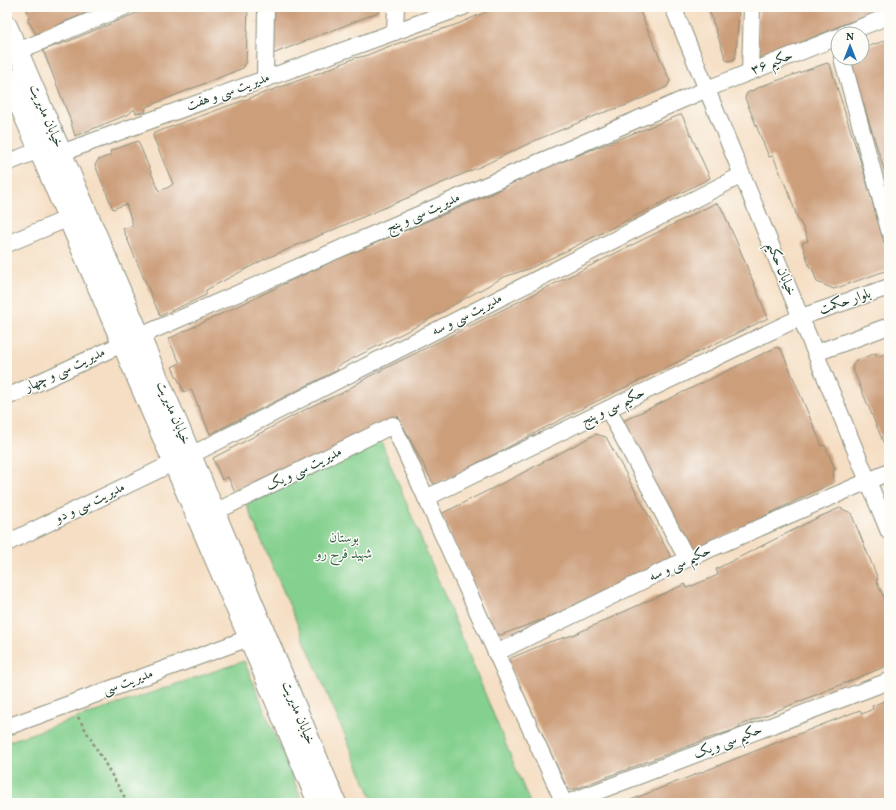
<svg xmlns="http://www.w3.org/2000/svg" width="896" height="810" viewBox="0 0 896 810" font-family="Vollkorn,Amiri,serif">
<style>
.green{fill:#84d08e;stroke:#528661}
.building{fill:#cc9e7a}
.lines{fill:none;stroke-linecap:round;stroke-linejoin:round}
.minor-casing{stroke:#8a8e7c;stroke-width:18}
.major-casing{stroke:#8a8e7c;stroke-width:22}
.path{stroke:#8a8e7c;stroke-width:2.5;stroke-dasharray:3 3;stroke-linecap:butt}
.minor{stroke:#fff;stroke-width:16}
.major{stroke:#fff;stroke-width:20}
.labels{text-anchor:middle;dominant-baseline:central;stroke-width:3;stroke-linejoin:round;paint-order:stroke}
.street-label{font-size:14px;fill:#1f3d34;stroke:#fdfcf7}
.park-label{font-size:14px;fill:#38624a;stroke:#fdfcf7}
</style>
<rect width="100%" height="100%" fill="#fdfcf7"/>
<filter id="ink" filterUnits="userSpaceOnUse"><feTurbulence type="fractalNoise" baseFrequency=".025" numOctaves="2"/><feDisplacementMap in="SourceGraphic" scale="8" xChannelSelector="R" yChannelSelector="G"/><feConvolveMatrix kernelMatrix="1 2 1 2 8 2 1 2 1" color-interpolation-filters="sRGB"/></filter>
<filter id="wash" filterUnits="userSpaceOnUse"><feTurbulence type="fractalNoise" baseFrequency=".012" numOctaves="4" result="noise"/><feDisplacementMap in="SourceGraphic" scale="16" xChannelSelector="R" yChannelSelector="G"/><feGaussianBlur stdDeviation="0.9" result="paint"/><feColorMatrix in="noise" values="0 0 0 0 0 0 0 0 0 0 0 0 0 0 0 0 0 1.4 0 .05"/><feComposite in="paint" operator="in"/></filter>
<g filter="url(#wash)">
<rect width="100%" height="100%" fill="#f5dec3"/>
<g class="green">
<polygon points="380,439 530,803 374,803 246,504"/>
<polygon points="244,661 303,803 7,803 7,742"/>
</g>
<g id="blocks">
<g class="building">
<polygon points="26,7 101,7 36,34 27,19 30,18"/>
<polygon points="151,7 248,7 246,63 243,68 146,107 145,112 136,113 134,109 129,114 75,136 69,116 43,50 69,41"/>
<polygon points="273,7 379,7 379,12 270,55"/>
<polygon points="497,7 638,7 670,81 667,87 627,105 602,113 534,141 484,165 265,259 206,290 206,295 160,316 123,229 133,225 126,204 113,209 95,165 98,160 111,155 110,151 138,141 159,191 167,188 173,184 153,136 154,133 319,73 355,58 365,56 387,47 458,24"/>
<polygon points="708,7 739,7 736,54 735,59 729,61 726,60"/>
<polygon points="759,7 889,7 889,8 839,26 793,46 788,50 760,61 758,54"/>
<polygon points="889,39 889,185 849,58 862,58 862,49"/>
<polygon points="827,63 830,65 864,173 889,260 889,268 885,271 834,289 817,282 812,268 810,268 802,243 808,241 804,229 797,217 790,196 773,156 769,157 745,98 747,93 762,86"/>
<polygon points="680,115 682,115 710,178 564,252 528,269 504,277 462,300 421,324 336,367 338,370 210,434 191,389 184,392 172,367 180,363 168,339 331,262 489,195 533,173"/>
<polygon points="716,203 721,207 738,245 768,318 587,406 437,484 433,483 398,416 397,419 238,499 228,477 222,480 213,458 316,404 342,393 368,377"/>
<polygon points="777,347 781,349 822,446 825,445 835,470 833,471 834,482 695,550 687,545 621,422"/>
<polygon points="889,352 889,456 852,367 855,361 876,353 877,357"/>
<polygon points="596,434 606,437 672,559 593,598 549,617 501,635 496,633 441,514 513,478"/>
<polygon points="840,508 851,513 878,579 876,580 889,609 889,665 739,726 740,728 712,737 572,790 567,788 509,663 511,658 549,642 573,635 685,584 687,588 718,575 716,569 819,517"/>
<polygon points="889,699 889,803 623,803 824,724 860,710 862,714 873,709 872,706"/>
</g>
</g>
</g>
<g filter="url(#ink)">
<use href="#blocks" fill-opacity="0" stroke="#8a8e7c" stroke-width="1"/>
<g class="lines">
<g class="minor-casing">
<g id="minor">
<polyline points="673,7 889,532"/>
<polyline points="395,32 396,7"/>
<polyline points="844,34 889,16"/>
<polyline points="18,51 124,7"/>
<polyline points="842,58 889,230"/>
<polyline points="750,72 752,7"/>
<polyline points="265,79 266,7"/>
<polyline points="61,153 463,7"/>
<polyline points="7,163 39,150"/>
<polyline points="7,244 69,218"/>
<polyline points="140,336 707,89 838,37"/>
<polyline points="816,353 889,326"/>
<polyline points="7,397 122,344"/>
<polyline points="608,409 687,559"/>
<polyline points="191,455 742,175"/>
<polyline points="426,498 608,409 801,317 889,287"/>
<polyline points="215,512 393,425 564,803"/>
<polyline points="7,543 173,463"/>
<polyline points="496,653 687,559 889,472"/>
<polyline points="7,727 249,638"/>
<polyline points="567,803 889,681"/>
</g>
</g>
<g class="major-casing">
<g id="major">
<polyline points="7,26 191,455 336,803"/>
<polyline points="7,76 249,638 318,803"/>
</g>
</g>
<polyline class="path" points="78,717 128,803"/>
<use href="#minor" class="minor"/>
<use href="#major" class="major"/>
</g>
</g>
<g class="labels">
<g class="street-label">
<text transform="translate(772 63) rotate(-22)">حکیم ۳۶</text>
<text transform="translate(228 92) rotate(-20)">مدیریت سی و هفت</text>
<text transform="translate(46 116) rotate(67)">خیابان مدیریت</text>
<text transform="translate(423 213) rotate(-24)">مدیریت سی و پنج</text>
<text transform="translate(781 269) rotate(68)">خیابان حکیم</text>
<text transform="translate(845 302) rotate(-19)">بلوار حکمت</text>
<text transform="translate(467 315) rotate(-27)">مدیریت سی و سه</text>
<text transform="translate(65 370) rotate(-25)">مدیریت سی و چهار</text>
<text transform="translate(613 407) rotate(-26)">حکیم سی و پنج</text>
<text transform="translate(173 413) rotate(67)">خیابان مدیریت</text>
<text transform="translate(304 469) rotate(-26)">مدیریت سی و یک</text>
<text transform="translate(90 503) rotate(-26)">مدیریت سی و دو</text>
<text transform="translate(680 564) rotate(-25)">حکیم سی و سه</text>
<text transform="translate(128 682) rotate(-20)">مدیریت سی</text>
<text transform="translate(298 713) rotate(68)">خیابان مدیریت</text>
<text transform="translate(728 742) rotate(-21)">حکیم سی و یک</text>
</g>
<g class="park-label">
<text x="344" y="538">بوستان<tspan x="344" dy="16">شهید فرح رو</tspan></text>
</g>
</g>
<rect width="896" height="810" fill="none" stroke="#fdfcf7" stroke-width="24"/>
<g transform="translate(850 46)"><circle r="19" fill="#fdfcf7" stroke="#a4b0a9"/>
<path d="M0-3L7 15L0 10L-7 15Z" fill="#1f6fb2"/>
<text y="-6" font-size="11" font-weight="bold" text-anchor="middle" fill="#1f3d34">N</text>
</g>
</svg>
